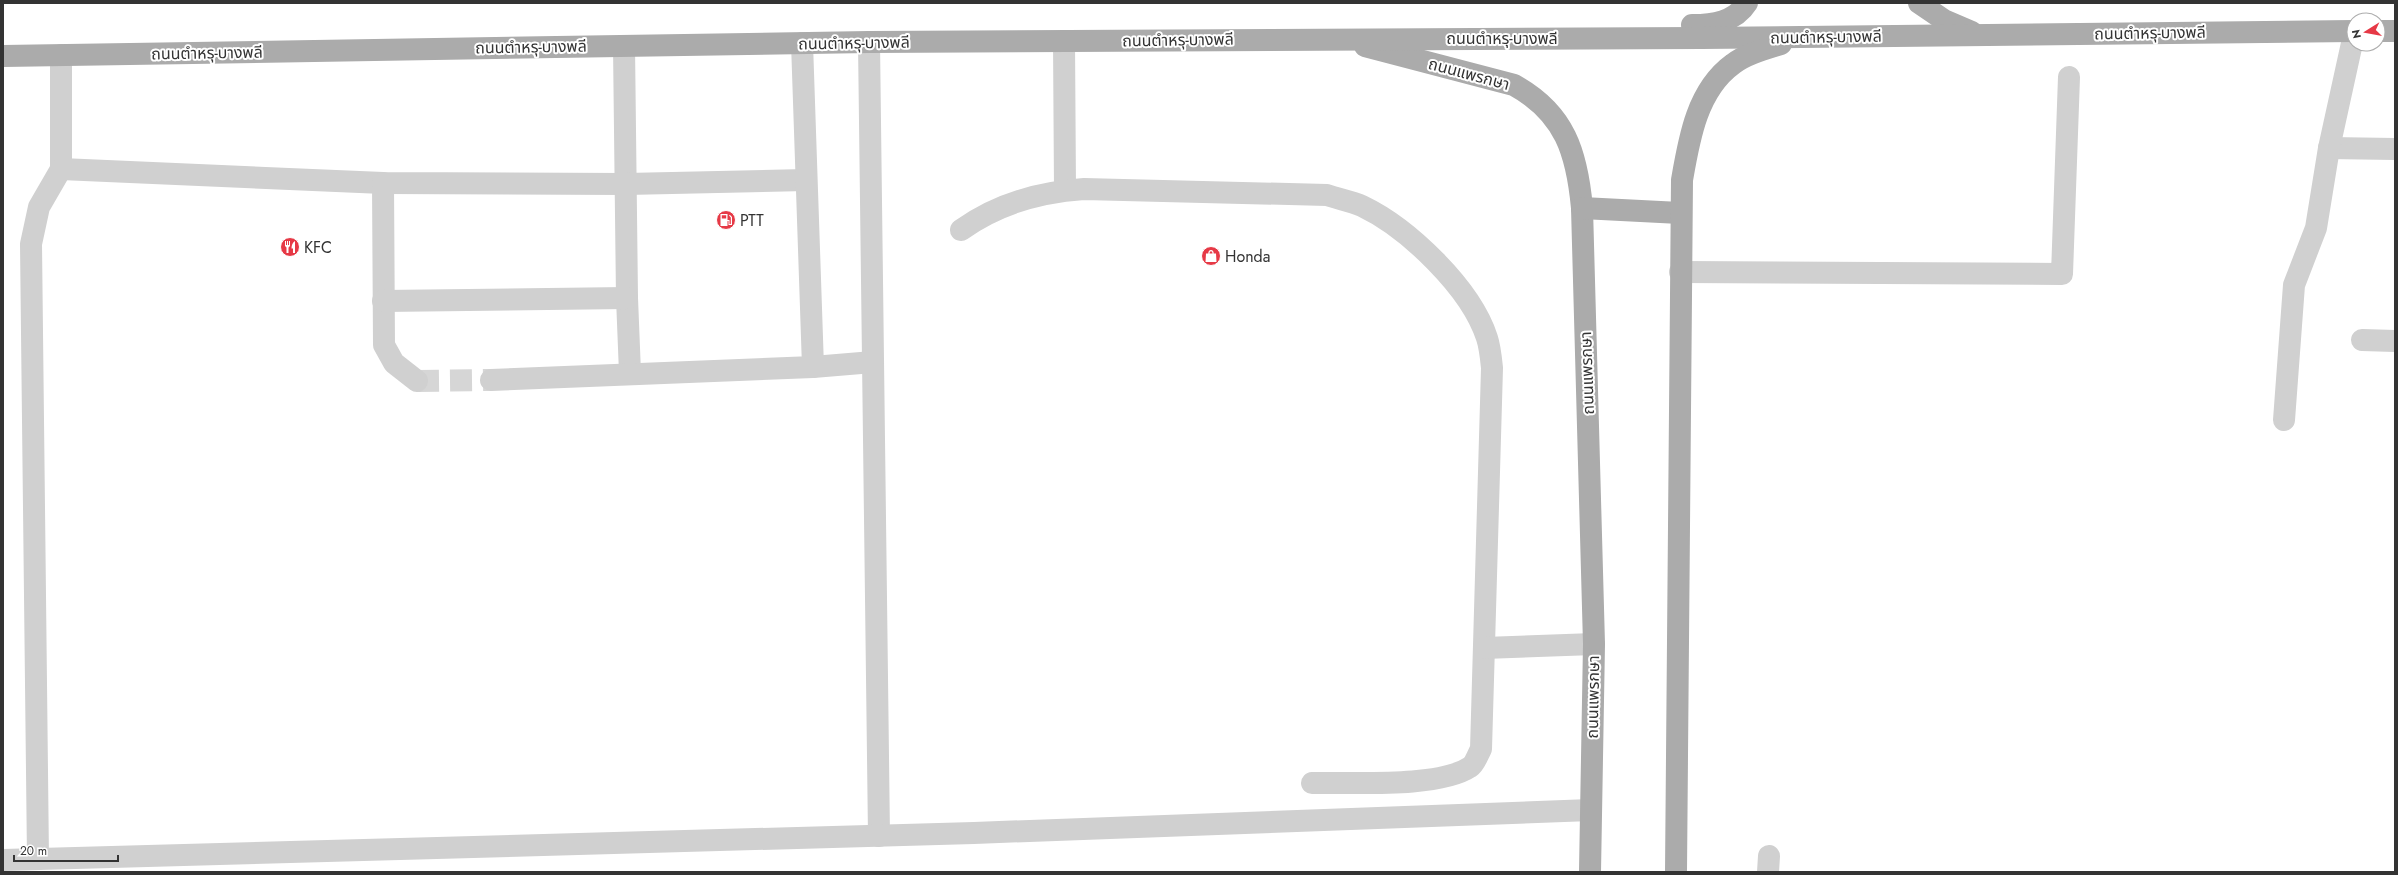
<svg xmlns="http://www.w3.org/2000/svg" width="2398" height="875" viewBox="0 0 2398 875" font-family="Jost,'Noto Sans Thai',sans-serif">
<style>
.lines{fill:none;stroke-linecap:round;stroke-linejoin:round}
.minor-tunnel{stroke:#d6d6d6;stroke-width:22;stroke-dasharray:22 11;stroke-linecap:butt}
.minor{stroke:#d0d0d0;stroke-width:22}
.major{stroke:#ababab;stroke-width:22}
.labels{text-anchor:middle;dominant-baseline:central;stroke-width:4;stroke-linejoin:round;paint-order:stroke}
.street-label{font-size:16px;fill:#333;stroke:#fff}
.poi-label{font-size:16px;fill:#333;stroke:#fff;text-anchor:start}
</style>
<rect width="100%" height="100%" fill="#fff"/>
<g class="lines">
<polyline class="minor-tunnel" points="417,381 491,380"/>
<g class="minor">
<polyline points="1064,41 1065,190"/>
<polyline points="869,42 879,836"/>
<polyline points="624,46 627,298 630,373"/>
<polyline points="61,55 61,169 383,183 626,184 806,180"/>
<polyline points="2329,148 2395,149"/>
<polyline points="383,183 384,345 394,363 417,381"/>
<path d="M 961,230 C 997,204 1040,192 1084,189 L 1327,195 C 1338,199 1351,201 1362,206 C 1408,228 1471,288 1487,338 C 1490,347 1491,358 1492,368 L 1481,749 C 1478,754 1475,764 1470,767 C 1439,788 1352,782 1312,783"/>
<polyline points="1680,272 2062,274 2069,77"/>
<polyline points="383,301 627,298"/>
<polyline points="2362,340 2395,341"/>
<polyline points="813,367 873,362"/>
<polyline points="491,380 813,367 802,43"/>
<polyline points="2284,420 2294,285 2316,228 2329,148 2354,34"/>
<polyline points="1484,648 1594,644"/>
<polyline points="38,859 31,244 39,207 61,169"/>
<polyline points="3,860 974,833 1591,810"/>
<polyline points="1768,872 1769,856"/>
</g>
<g class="major">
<polyline points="1919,3 1944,20 1972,32"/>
<path d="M 1692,25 C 1713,25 1735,22 1747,3"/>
<polyline points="2378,31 2395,31"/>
<path d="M 1365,46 L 1514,85 C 1565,113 1577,153 1582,208 L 1594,644 L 1590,872"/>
<polyline points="3,56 869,42 1701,38 2354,31"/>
<polyline points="1582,208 1680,213"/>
<path d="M 1676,872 L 1682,180 C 1689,139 1697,90 1733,64 C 1746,54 1765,49 1781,44"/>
</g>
</g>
<defs>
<g id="fuel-disc" transform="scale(1)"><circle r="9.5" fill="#e63946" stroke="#fff"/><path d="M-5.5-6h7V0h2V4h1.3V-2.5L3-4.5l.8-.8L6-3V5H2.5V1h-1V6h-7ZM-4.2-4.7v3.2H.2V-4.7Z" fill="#fff"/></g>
<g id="restaurant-disc" transform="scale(1)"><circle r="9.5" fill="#e63946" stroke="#fff"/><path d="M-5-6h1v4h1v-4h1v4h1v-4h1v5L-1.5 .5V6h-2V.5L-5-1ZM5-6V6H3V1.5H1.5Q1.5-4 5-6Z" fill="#fff"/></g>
<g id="shop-disc" transform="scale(1)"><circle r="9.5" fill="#e63946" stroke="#fff"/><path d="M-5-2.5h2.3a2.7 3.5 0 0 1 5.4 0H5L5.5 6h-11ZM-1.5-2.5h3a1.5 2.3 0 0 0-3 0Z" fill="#fff"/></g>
</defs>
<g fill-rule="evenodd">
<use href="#fuel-disc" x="726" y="220"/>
<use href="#restaurant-disc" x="290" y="247"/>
<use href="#shop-disc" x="1211" y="256"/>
</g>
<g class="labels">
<g class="street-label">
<text transform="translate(2150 33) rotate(-1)">ถนนตำหรุ-บางพลี</text>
<text transform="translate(1826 37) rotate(-1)">ถนนตำหรุ-บางพลี</text>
<text x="1502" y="38">ถนนตำหรุ-บางพลี</text>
<text transform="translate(1178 40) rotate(-1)">ถนนตำหรุ-บางพลี</text>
<text transform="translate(854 43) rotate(-1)">ถนนตำหรุ-บางพลี</text>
<text transform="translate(531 47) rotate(-1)">ถนนตำหรุ-บางพลี</text>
<text transform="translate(207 53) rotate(-1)">ถนนตำหรุ-บางพลี</text>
<text transform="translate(1469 74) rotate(15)">ถนนแพรกษา</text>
<text transform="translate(1587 373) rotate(-92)">ถนนแพรกษา</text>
<text transform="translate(1593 697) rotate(-89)">ถนนแพรกษา</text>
</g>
<g class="poi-label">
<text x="740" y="220">PTT</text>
<text x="304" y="247">KFC</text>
<text x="1225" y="256">Honda</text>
</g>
</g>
<rect width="2398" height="875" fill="none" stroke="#333333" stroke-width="8"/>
<g transform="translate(2366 32) rotate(259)"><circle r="19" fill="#ffffff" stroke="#adadad"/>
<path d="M0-3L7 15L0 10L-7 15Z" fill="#e63946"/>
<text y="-6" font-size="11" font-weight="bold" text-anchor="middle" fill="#333333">N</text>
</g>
<path d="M14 855v6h104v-6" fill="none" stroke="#333333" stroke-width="2"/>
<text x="20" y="855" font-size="12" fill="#333333" stroke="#ffffff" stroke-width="3" paint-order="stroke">20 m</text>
</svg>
